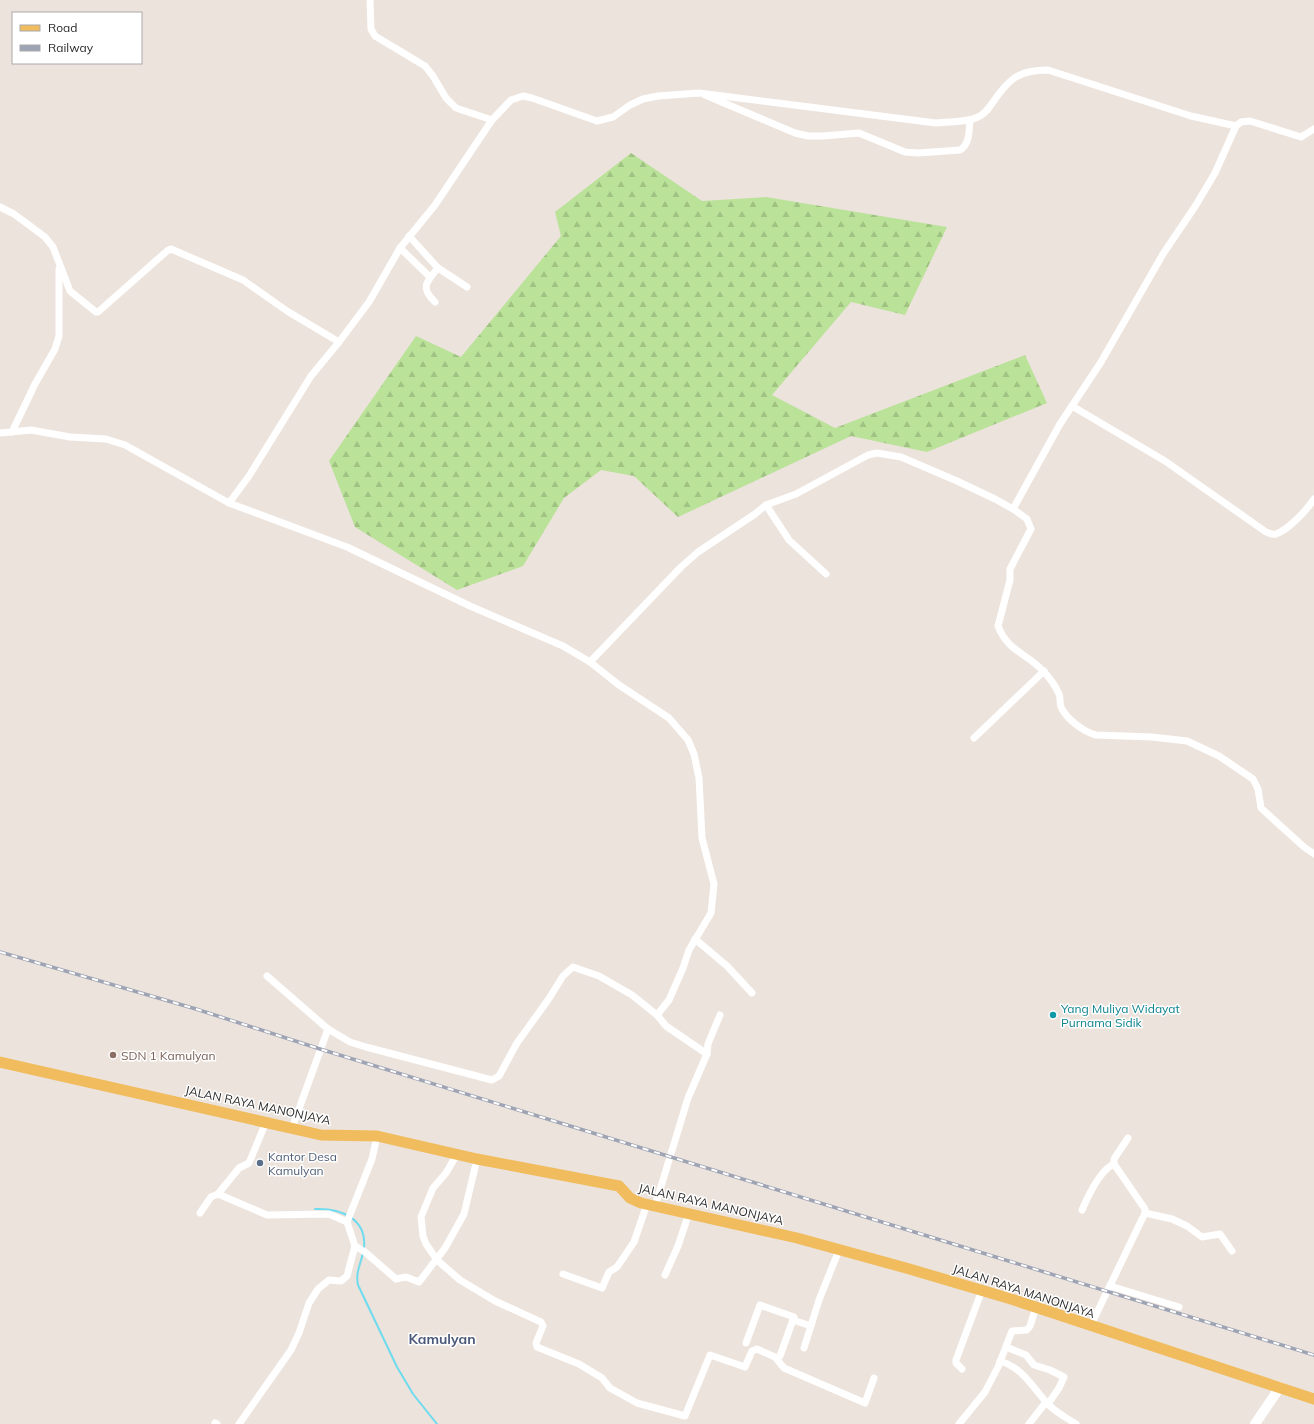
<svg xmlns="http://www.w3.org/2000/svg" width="1314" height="1424" viewBox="0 0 1314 1424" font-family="Mulish,sans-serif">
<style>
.forest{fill:url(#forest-firs)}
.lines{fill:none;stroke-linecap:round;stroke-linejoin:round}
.stream{stroke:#6fdbee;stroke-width:2}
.street{stroke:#fff;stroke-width:7}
.secondary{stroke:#fff;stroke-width:10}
.primary{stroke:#f0bc5d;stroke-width:11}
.rail-casing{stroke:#9ea4b4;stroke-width:3.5}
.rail{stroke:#fff;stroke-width:2;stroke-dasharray:6;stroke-linecap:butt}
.culture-dot{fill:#0f9aa8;stroke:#fff;stroke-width:1.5}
.education-dot{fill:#8d6e63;stroke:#fff;stroke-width:1.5}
.service-dot{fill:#5c6f8a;stroke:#fff;stroke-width:1.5}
.labels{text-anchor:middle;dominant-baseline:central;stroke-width:3;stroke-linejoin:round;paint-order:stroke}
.culture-label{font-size:12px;fill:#0d838f;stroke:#fff;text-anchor:start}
.education-label{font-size:12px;fill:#785e54;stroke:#fff;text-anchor:start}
.street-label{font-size:12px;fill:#2a2a2a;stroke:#fff}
.service-label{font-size:12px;fill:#4e5e75;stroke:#fff;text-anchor:start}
.quarter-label{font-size:14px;font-weight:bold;fill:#4a597a;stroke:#fff}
</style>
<defs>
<pattern id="forest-firs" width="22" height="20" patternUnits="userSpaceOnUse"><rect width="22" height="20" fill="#bae298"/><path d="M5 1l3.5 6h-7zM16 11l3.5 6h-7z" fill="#a0c283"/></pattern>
</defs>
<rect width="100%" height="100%" fill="#ece3dc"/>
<polygon class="forest" points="631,153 702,201 766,197 947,227 905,315 851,302 772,395 835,428 1025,355 1047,403 927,452 851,436 678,517 634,476 601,470 564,498 523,566 457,590 355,527 329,461 416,336 461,357 561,236 555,212"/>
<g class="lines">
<path class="stream" d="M 315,1209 C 340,1208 367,1218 364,1248 C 362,1262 355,1271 358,1285 L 397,1367 L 413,1394 L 437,1424"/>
<g class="street">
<polyline points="370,0 371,29 375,36 425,66 433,76 446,98 456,108 492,120"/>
<path d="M 705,95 L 795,133 L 808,136 L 823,136 L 859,133 L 905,152 L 918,153 L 960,150 C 970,144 969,130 970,120"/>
<polyline points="0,207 14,214 45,237 53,247 70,291 96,312 98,312 167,251 171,249 243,280 287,311 339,342"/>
<polyline points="409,236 438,268 467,287"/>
<polyline points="400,248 430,277"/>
<path d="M 435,302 C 420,288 426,282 438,268"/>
<path d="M 1072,406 L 1165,461 L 1266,532 C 1269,533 1272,535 1276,534 C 1288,530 1307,510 1314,499"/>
<polyline points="12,432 35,384 55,349 59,336 59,269"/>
<polyline points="0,433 31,430 70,437 106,439 125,445 229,503 347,547 470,606 563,646 590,662 619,685 669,718 688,740 694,754 699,778 702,838 714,884 711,913 689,950 683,968 669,1000 657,1015"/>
<path d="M 229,503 L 249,476 L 311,376 L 339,342 L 369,302 L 400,248 L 435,205 L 492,120 L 511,100 L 523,96 L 532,98 L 597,121 L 613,117 L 630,105 L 643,99 L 658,96 L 699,93 L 936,123 C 949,121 966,123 978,117 C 985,114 989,108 993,102 C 1009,79 1018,70 1048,70 L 1191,116 L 1236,126"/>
<polyline points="766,505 789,540 826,574"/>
<polyline points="1013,509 1060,424 1101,362 1163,254 1196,205 1215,173 1236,126 1241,122 1250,121 1301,137 1314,129"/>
<path d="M 590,662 L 681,567 L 698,552 L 755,514 L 766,505 L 796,494 L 868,455 L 877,453 L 901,457 L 957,481 L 995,499 L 1013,509 L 1027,519 L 1031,529 L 1010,569 L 1010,580 L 998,626 C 1008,652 1027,653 1043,671 C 1049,677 1056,687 1059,694 C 1061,699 1059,705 1062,709 C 1068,720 1084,732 1096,735 L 1152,737 L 1187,741 L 1219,756 L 1253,779 L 1258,789 L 1261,808 L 1304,847 L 1314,854"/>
<polyline points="974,738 1044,671"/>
<polyline points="695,939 727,966 752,993"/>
<polyline points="267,976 328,1029"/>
<polyline points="707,1054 708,1044 720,1015"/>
<polyline points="292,1128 328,1029 350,1042 366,1047 492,1080 499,1076 517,1043 548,1000 563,976 573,967 599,976 632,995 657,1015 666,1026 707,1054 688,1098 655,1206"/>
<polyline points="457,1154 446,1173 433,1188 421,1217 423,1236 426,1244 437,1260 460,1280 495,1301 541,1322 543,1326 536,1343 537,1347 579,1364 602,1378 610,1388 637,1403 685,1416 710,1355 745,1367 752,1351 757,1349 775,1357 784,1368 865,1403 874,1378"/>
<polyline points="218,1194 267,1215 329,1214 347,1222"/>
<path d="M 1082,1210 C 1088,1196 1100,1170 1114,1164"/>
<polyline points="200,1213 211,1197 218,1194 239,1168 249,1163 266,1122"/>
<polyline points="1145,1213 1172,1219 1187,1226 1202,1237 1220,1234 1232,1251"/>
<polyline points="355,1246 365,1252 396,1279 406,1277 419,1282 445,1248 464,1214 477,1159"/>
<polyline points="563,1274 602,1288 609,1272 617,1267 634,1242 647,1204"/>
<polyline points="665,1275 678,1246 689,1213"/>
<polyline points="1110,1286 1179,1307"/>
<polyline points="793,1320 811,1326"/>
<polyline points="1091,1325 1145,1213 1145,1209 1114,1164 1114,1159 1128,1138"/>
<polyline points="746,1343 760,1305 794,1317 780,1356"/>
<polyline points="1006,1347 1026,1355 1034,1365 1050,1370 1064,1377 1059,1388 1048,1404"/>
<polyline points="804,1348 819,1300 839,1250"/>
<path d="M 1000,1361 C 1024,1368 1033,1389 1050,1406 C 1057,1413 1067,1418 1076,1424"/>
<polyline points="962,1369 956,1363 956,1360 982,1290"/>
<polyline points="215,1423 217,1424"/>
<polyline points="239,1424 291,1350 299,1333 309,1303 318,1289 329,1280 341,1281 347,1276 355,1246 347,1222 372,1159 377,1136"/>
<polyline points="959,1424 985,1392 998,1367 1012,1331 1027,1330 1030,1326 1036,1307"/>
<polyline points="1029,1424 1046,1402"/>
</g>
<polyline class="secondary" points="1255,1424 1280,1387"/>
<polyline class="primary" points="0,1062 321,1135 377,1136 477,1159 619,1186 630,1198 641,1203 797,1238 906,1268 1011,1299 1314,1399"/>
<g class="rail-casing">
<polyline id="rail" points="0,952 196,1009 320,1049 1314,1355"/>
</g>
<use href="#rail" class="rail"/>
</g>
<circle class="culture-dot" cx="1053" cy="1015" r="4"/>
<circle class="education-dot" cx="113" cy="1055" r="4"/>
<circle class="service-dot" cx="260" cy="1163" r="4"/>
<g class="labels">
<g class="culture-label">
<text x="1061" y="1008">Yang Muliya Widayat<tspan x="1061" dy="14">Purnama Sidik</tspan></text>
</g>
<g class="education-label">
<text x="121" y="1055">SDN 1 Kamulyan</text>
</g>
<g class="street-label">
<text transform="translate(258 1105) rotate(12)">JALAN RAYA MANONJAYA</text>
<text transform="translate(711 1204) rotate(13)">JALAN RAYA MANONJAYA</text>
<text transform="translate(1024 1291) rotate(18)">JALAN RAYA MANONJAYA</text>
</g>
<g class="service-label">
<text x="268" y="1156">Kantor Desa<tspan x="268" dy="14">Kamulyan</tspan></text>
</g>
<g class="quarter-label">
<text x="442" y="1339">Kamulyan</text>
</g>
</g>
<rect x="12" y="12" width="130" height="52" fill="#ffffff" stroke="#aaaaaa"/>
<rect x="20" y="25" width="20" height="6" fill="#f0bc5d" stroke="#aaaaaa"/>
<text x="48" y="32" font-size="12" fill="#2a2a2a">Road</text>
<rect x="20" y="45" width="20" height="6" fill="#9ea4b4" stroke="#aaaaaa"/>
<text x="48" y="52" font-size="12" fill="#2a2a2a">Railway</text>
</svg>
